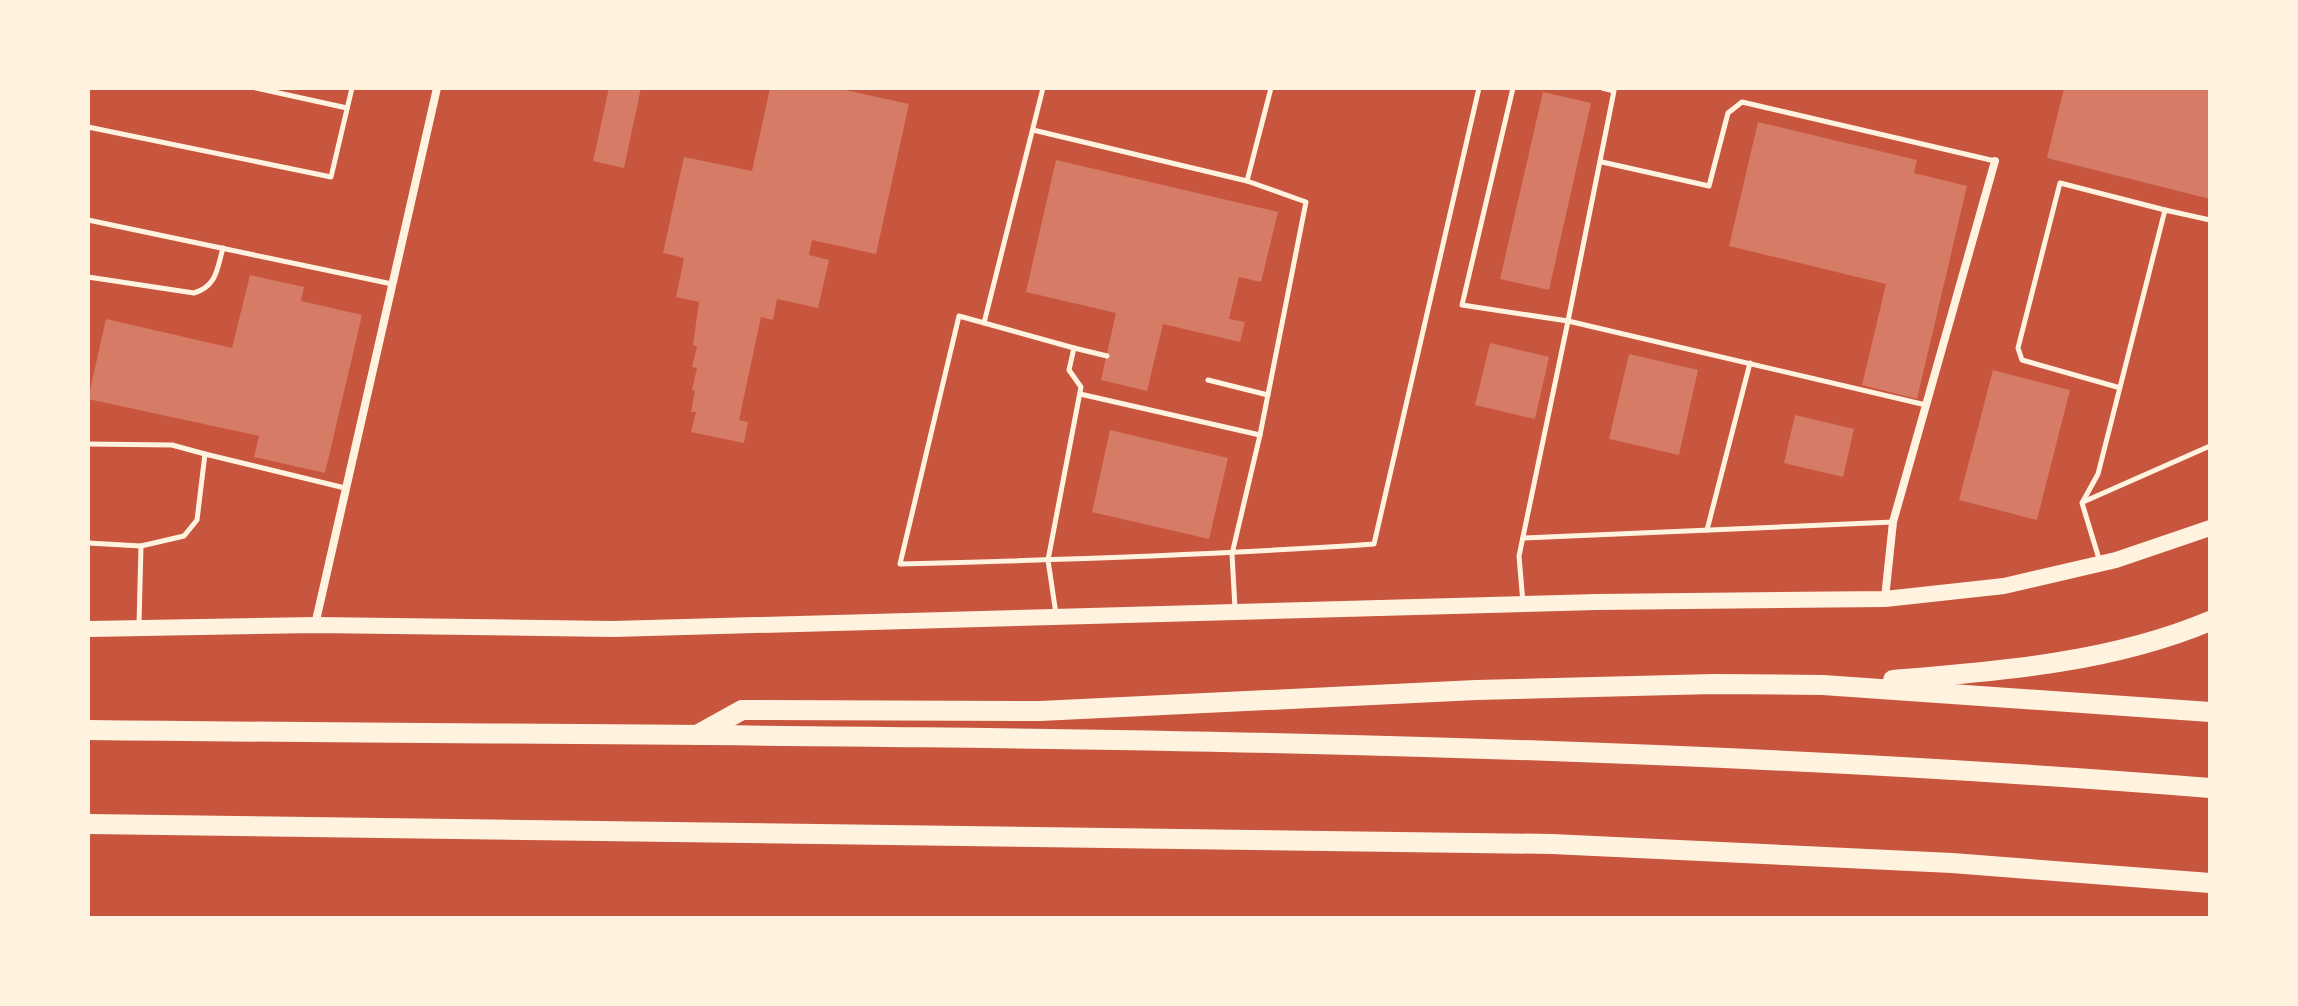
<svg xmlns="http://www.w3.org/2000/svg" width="2298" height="1006" viewBox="0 0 2298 1006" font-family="Signika,sans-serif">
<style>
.building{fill:#d67c66}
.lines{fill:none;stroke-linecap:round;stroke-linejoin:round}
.service{stroke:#fff3e0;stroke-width:5}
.minor{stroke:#fff3e0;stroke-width:8}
.secondary{stroke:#fff3e0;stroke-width:16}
.motorway{stroke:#fff3e0;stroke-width:20}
</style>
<rect width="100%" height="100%" fill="#c8553d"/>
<g class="building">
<polygon points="609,88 641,88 624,168 593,161"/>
<polygon points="770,88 836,88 909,104 876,254 812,240 809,255 829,260 818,308 777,299 773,320 761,317 739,420 748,422 744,443 691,432 696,412 691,412 695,391 692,390 697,368 692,367 697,346 693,345 699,302 676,297 684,258 663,253 684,157 752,171"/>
<polygon points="2064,88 2210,88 2210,199 2047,158"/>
<polygon points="1543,92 1591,103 1549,290 1500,279"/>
<polygon points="1758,122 1917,160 1914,173 1967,186 1917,399 1862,385 1886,284 1729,246"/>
<polygon points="1056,160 1278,212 1261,282 1239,277 1229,319 1245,322 1240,342 1163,324 1147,391 1101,380 1116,313 1026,292"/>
<polygon points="250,275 304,287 301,301 362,315 325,473 254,457 259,436 88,399 106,319 232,348"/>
<polygon points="1490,343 1549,357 1535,419 1475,405"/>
<polygon points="1629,354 1698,370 1679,455 1609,439"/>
<polygon points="1993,370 2070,390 2037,520 1959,500"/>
<polygon points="1795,415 1854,429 1843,477 1784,463"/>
<polygon points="1110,430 1228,458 1209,539 1092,512"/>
</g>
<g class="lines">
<g class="service">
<polyline points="256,88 347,108"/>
<polyline points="1513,88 1462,305 1568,321 1614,91 1602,88"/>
<polyline points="88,127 331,177 352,88"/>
<polyline points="1033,130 1247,181 1306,202 1260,435 1232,554 1235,608"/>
<polyline points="1602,162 1709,186 1728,113 1742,102 1995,161"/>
<polyline points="1247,181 1271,88"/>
<polyline points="88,220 392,284"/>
<path d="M 88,277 L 194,293 C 217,286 217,269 223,248"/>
<polyline points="984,323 1043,88"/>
<polyline points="1074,348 1107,356"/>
<polyline points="1208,380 1268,395"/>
<polyline points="2117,387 2022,360 2018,348 2060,183 2165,210"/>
<polyline points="1080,394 1260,435"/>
<polyline points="88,444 172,445 205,454"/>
<polyline points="2083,502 2210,446"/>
<polyline points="1707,530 1750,363"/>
<polyline points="1523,538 1893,522"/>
<polyline points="88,543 141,546 139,624"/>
<polyline points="141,546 184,536 197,520 205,454 345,488"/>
<polyline points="2100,562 2082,503 2098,474 2165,210 2210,220"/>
<polyline points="1523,603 1519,556 1568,321 1926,405"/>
<path d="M 1056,614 L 1048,560 L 1081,387 L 1069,370 L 1074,348 L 959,316 L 900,564 C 1059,560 1216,555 1374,544 L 1479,88"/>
</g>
<g class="minor">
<polyline points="1885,598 1893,522 1995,161"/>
<polyline points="315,625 437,88"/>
</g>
<polyline class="secondary" points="88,629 315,625 613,629 1597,602 1885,599 2004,586 2116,560 2210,528"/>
<g class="motorway">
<path d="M 1893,680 C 2000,671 2110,663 2210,621"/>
<path d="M 88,730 C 795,738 1505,731 2210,788"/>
<polyline points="697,735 742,710 1040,711 1476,690 1714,684 1823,685 2210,712"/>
<polyline points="88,824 1552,844 1952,863 2210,883"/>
</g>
</g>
<rect width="2298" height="1006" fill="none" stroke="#fff3e0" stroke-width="180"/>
</svg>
